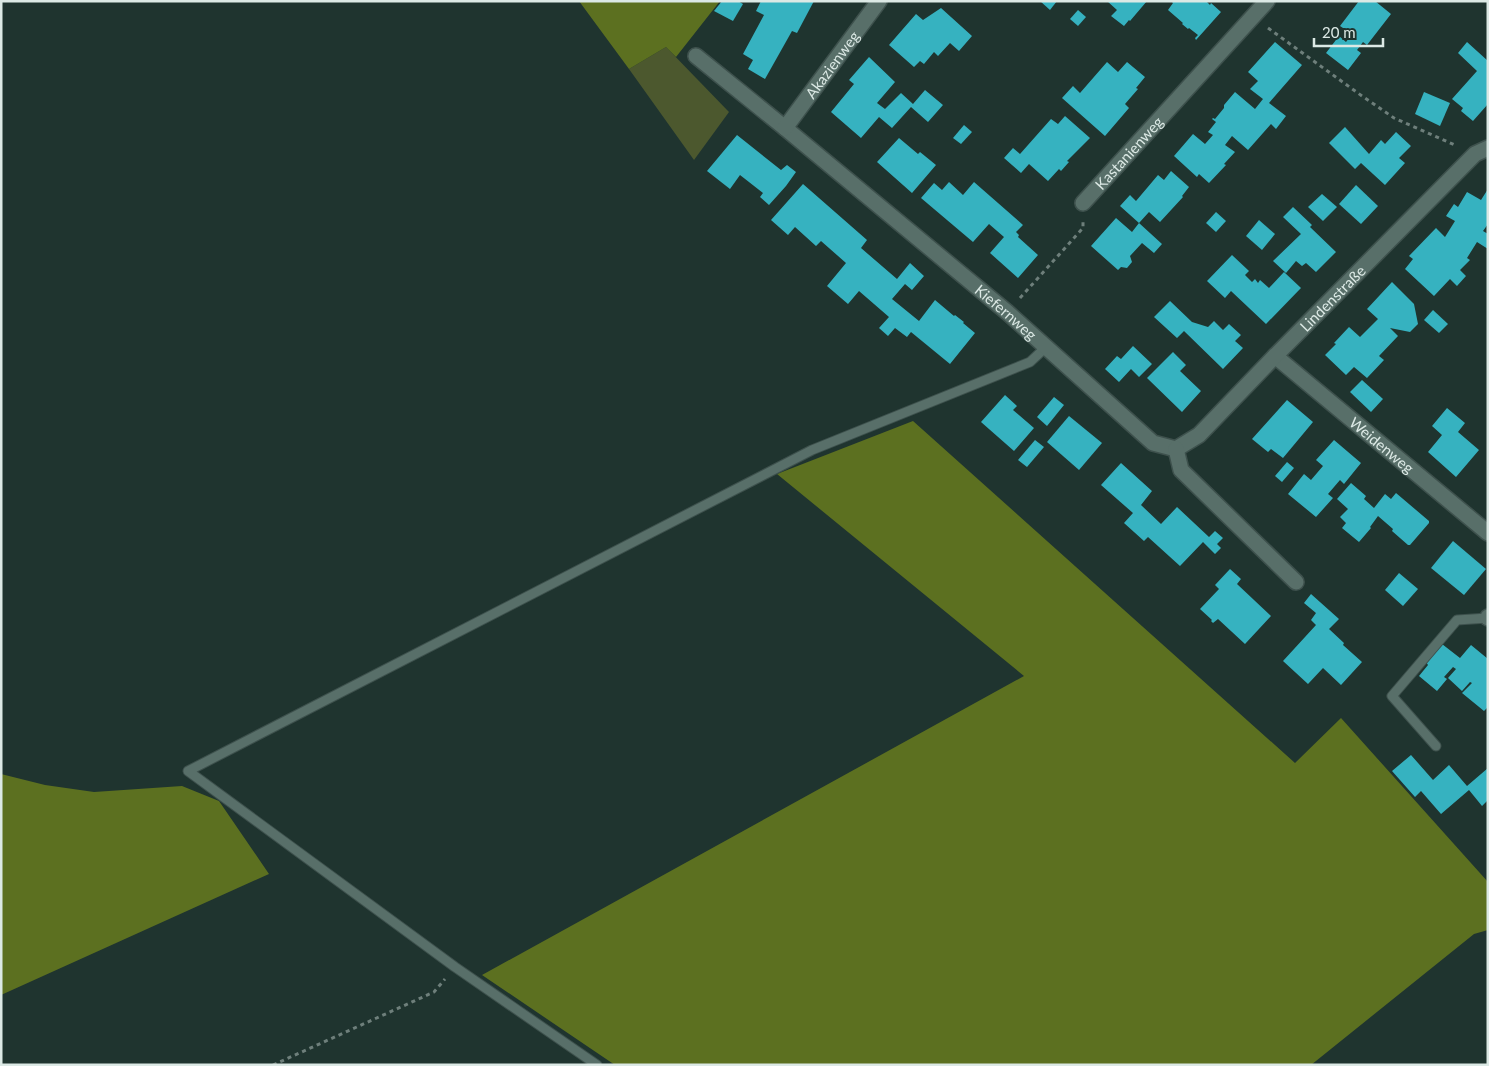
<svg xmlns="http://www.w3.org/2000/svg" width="1489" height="1066" viewBox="0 0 1489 1066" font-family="Lato,sans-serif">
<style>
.green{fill:#4c582e}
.forest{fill:#5c7020}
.building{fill:#36b2c0}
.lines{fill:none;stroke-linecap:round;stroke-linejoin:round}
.lane-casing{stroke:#3e514d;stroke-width:11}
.street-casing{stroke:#3e514d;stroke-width:18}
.path{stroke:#6e7f7b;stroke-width:3;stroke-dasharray:4 4;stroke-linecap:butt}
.lane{stroke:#586f69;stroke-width:9}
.street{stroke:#586f69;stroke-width:15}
.labels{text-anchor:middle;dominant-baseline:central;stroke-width:5;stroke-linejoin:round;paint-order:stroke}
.street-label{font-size:15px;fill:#dce9e5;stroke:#1f342f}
</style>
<rect width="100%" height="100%" fill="#1f342f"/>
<polygon class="green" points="666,47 729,112 694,160 629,69"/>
<g class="forest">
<polygon points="579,1 720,1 676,57 666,47 629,69"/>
<polygon points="913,421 1295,763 1341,718 1488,882 1488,930 1474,934 1311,1065 615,1065 482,975 1024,676 777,474"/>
<polygon points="1,774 45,785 94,792 182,786 219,801 269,874 1,995"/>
</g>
<g class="building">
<polygon points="722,1 738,1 743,4 733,21 714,11"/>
<polygon points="761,1 814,1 797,33 792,31 765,79 748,69 753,60 743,54 764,15 756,11"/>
<polygon points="1040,1 1057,1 1050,10"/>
<polygon points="1107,1 1147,1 1130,21 1129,20 1124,26 1111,16 1117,10"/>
<polygon points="1171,1 1206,1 1210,5 1211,3 1221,12 1196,40 1195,38 1198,35 1189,28 1188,29 1182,24 1183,23 1168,10 1173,3"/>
<polygon points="1359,1 1375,1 1391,14 1367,45 1363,42 1357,50 1361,53 1348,70 1326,53 1339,36 1346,42 1352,34 1340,26"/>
<polygon points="941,8 972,36 959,51 950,43 938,56 934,52 924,64 920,61 914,67 889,45 916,14 923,20"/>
<polygon points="1078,10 1086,17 1078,26 1070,19"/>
<polygon points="1275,42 1302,65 1269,103 1286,116 1276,129 1271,124 1248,150 1232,136 1225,145 1235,152 1224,164 1226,165 1209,183 1199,174 1197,177 1174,156 1193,134 1205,144 1213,135 1208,132 1216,122 1212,119 1213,118 1215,119 1224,108 1224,105 1235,92 1255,109 1263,99 1250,89 1258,81 1248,72"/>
<polygon points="1467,42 1488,61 1488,104 1473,121 1461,111 1463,108 1452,99 1477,71 1458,53"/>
<polygon points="869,57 895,82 877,103 885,109 901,93 913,104 925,90 943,105 928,122 911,107 892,128 879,117 861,138 831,112 854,84 849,80"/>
<polygon points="1107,62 1118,72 1127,62 1145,77 1136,88 1138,89 1125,104 1129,108 1105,136 1062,98 1073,86 1080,93"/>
<polygon points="1424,92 1450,103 1440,126 1415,114"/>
<polygon points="1065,116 1090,138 1067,161 1069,162 1061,171 1059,169 1048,181 1029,164 1021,173 1004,158 1013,148 1020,154 1051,119 1058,124"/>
<polygon points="964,125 972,132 961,144 953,138"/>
<polygon points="1345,127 1369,154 1381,140 1385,144 1396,132 1411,146 1399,158 1405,163 1385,185 1361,163 1355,169 1329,143"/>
<polygon points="737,135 781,170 787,165 796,172 786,186 769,205 760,197 763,193 740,175 730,189 707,171"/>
<polygon points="899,138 918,154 920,152 936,165 912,193 877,162"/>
<polygon points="1171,171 1189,187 1182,196 1183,197 1160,222 1149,212 1139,223 1120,206 1130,195 1136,201 1158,175 1164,180"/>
<polygon points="949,182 963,195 974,182 1023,225 1016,232 1019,235 1018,237 1038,255 1018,278 990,253 1004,237 989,224 973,242 921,198 934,183 942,190"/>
<polygon points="803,184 867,240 861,248 897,279 910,263 924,276 912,290 905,284 892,299 919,321 935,300 954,316 955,315 964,322 963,323 975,333 950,364 911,332 907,337 895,328 888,336 879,328 889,317 859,291 848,304 827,286 846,263 821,241 816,246 795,227 788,235 771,220"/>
<polygon points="1356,185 1378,206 1361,224 1339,204"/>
<polygon points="1488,189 1488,224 1483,231 1488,234 1488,249 1477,242 1467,258 1470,260 1460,270 1466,276 1457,286 1450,279 1434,296 1405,269 1413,259 1409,256 1436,228 1445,237 1455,221 1446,216 1454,204 1458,207 1467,192 1481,200"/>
<polygon points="1322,194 1337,207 1323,221 1308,207"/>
<polygon points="1293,207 1312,225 1310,227 1336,252 1316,272 1306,263 1302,266 1296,261 1286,273 1273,261 1301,234 1283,217"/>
<polygon points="1216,212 1226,221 1216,232 1206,223"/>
<polygon points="1116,218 1132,232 1139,223 1162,244 1154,253 1142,243 1130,256 1132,262 1127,268 1121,267 1118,270 1091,246"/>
<polygon points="1259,220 1275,234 1262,250 1246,236"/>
<polygon points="1232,255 1249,271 1245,275 1252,282 1255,279 1258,283 1260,280 1269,288 1284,272 1301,288 1266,324 1231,291 1225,298 1207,281"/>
<polygon points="1392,282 1414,304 1418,324 1410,332 1390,328 1398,336 1379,356 1384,360 1367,378 1354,367 1346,375 1325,355 1336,344 1334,343 1349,327 1360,337 1378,319 1367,309"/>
<polygon points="1170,301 1192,322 1208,327 1214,321 1223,330 1229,324 1241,335 1235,341 1243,348 1223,369 1184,331 1177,338 1154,317"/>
<polygon points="1433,310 1448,324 1439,333 1424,320"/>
<polygon points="1133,346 1152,364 1139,377 1131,369 1119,382 1105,369 1117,356 1121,359"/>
<polygon points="1173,352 1186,365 1180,371 1201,391 1182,412 1147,378"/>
<polygon points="1362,380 1383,399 1371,412 1350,392"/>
<polygon points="1005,395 1017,406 1013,410 1034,428 1014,451 981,422"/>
<polygon points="1054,397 1064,405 1047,426 1037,417"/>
<polygon points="1287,400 1313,422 1283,458 1271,449 1268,452 1252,439"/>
<polygon points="1447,408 1465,423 1458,432 1479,450 1456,477 1428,452 1442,435 1432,426"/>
<polygon points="1069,416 1102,443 1079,470 1047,442"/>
<polygon points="1035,440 1044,447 1027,467 1018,460"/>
<polygon points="1334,440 1361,463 1344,484 1340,480 1328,494 1333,498 1316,517 1288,494 1304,474 1311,480 1323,466 1316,460"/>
<polygon points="1287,462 1294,468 1282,482 1275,476"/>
<polygon points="1121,463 1152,491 1141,505 1161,524 1177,507 1209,537 1215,531 1223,538 1217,544 1221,548 1215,554 1203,542 1180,566 1148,537 1144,541 1124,523 1133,513 1101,485"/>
<polygon points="1351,483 1366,496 1364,499 1374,508 1385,494 1391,499 1396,493 1429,521 1429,523 1410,545 1408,545 1392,531 1393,529 1378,516 1370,527 1371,528 1359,542 1342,528 1346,523 1340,517 1348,509 1337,499"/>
<polygon points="1453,541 1486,569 1464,595 1431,568"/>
<polygon points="1230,569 1241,579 1237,584 1271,616 1245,644 1218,619 1213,623 1211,621 1212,620 1200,609 1219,589 1215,585"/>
<polygon points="1399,573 1418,589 1403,606 1385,590"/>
<polygon points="1311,594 1339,619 1329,629 1344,643 1343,645 1362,662 1341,685 1323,668 1308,684 1283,661 1316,625 1311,620 1316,613 1304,603"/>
<polygon points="1442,644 1460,658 1471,645 1488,659 1488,707 1484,711 1462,693 1472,683 1470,682 1462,691 1448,678 1456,669 1453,667 1444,677 1447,679 1437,691 1419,676 1428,665 1426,662"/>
<polygon points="1411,755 1433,780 1449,765 1467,786 1488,768 1488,800 1482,806 1469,790 1441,814 1421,791 1415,797 1392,771"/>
</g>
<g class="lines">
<g class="lane-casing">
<g id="lane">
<polyline points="1436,746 1392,696 1457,620 1488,618"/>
<polyline points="597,1065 455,967 188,771 812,450 1030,362 1045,348"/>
</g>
</g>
<g class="street-casing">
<g id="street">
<path id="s1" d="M 696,56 L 785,128 L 1007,312 L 1153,443 L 1176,449"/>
<path id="s2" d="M 785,128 L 879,1"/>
<path id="s3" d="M 1083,203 L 1267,1"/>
<path id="s4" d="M 1275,356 L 1488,533"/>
<path id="s5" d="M 1176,449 L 1199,435 L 1275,356 L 1475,154 L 1488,148"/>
<polyline points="1176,449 1181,470 1296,582"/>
<polyline points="1488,618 1488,617"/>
</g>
</g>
<g class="path">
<polyline points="1268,28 1362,96 1394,118 1457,146"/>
<polyline points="1020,298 1083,228 1083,221"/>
<polyline points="273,1065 434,992 445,979"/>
</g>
<use href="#lane" class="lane"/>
<use href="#street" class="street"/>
</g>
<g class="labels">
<g class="street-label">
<text stroke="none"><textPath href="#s2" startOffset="79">Akazienweg</textPath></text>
<text stroke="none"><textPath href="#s3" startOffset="68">Kastanienweg</textPath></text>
<text stroke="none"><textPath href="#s5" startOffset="218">Lindenstraße</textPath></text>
<text stroke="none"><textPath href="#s1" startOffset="402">Kiefernweg</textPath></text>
<text stroke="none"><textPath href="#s4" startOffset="139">Weidenweg</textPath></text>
</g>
</g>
<rect width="1489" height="1066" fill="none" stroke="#dce9e5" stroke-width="5"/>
<path d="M1314 38v8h69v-8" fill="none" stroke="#dce9e5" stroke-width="2.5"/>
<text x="1322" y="38" font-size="15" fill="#dce9e5" stroke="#1f342f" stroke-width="4" paint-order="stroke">20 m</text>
</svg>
